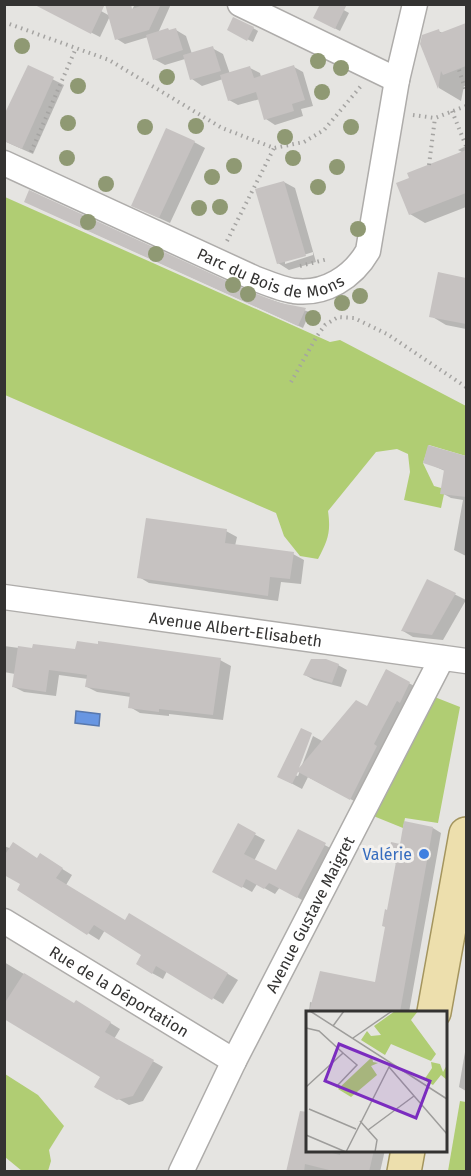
<svg xmlns="http://www.w3.org/2000/svg" width="471" height="1176" viewBox="0 0 471 1176" font-family="'Fira Sans',sans-serif">
<style>
.green{fill:#b0cd73}
.water{fill:#6896e2;stroke:#5878ad;stroke-width:1.5}
.shadow{fill:#0003;fill-rule:evenodd}
.building{fill:#c6c2c1}
.lines{fill:none;stroke-linecap:round;stroke-linejoin:round}
.minor-casing{stroke:#aeacaa;stroke-width:27}
.primary-casing{stroke:#a4955e;stroke-width:36}
.path{stroke:#a5a4a2;stroke-width:4;stroke-dasharray:1.5 4.5;stroke-linecap:butt}
.minor{stroke:#fff;stroke-width:24}
.primary{stroke:#eddfad;stroke-width:33}
.tree{fill:#8f9973}
.shop-dot{fill:#3f7fe0;stroke:#f3f1ee;stroke-width:2}
.labels{text-anchor:middle;dominant-baseline:central;stroke-width:6;stroke-linejoin:round;paint-order:stroke}
.street-label{font-size:16px;fill:#343332;stroke:#f3f1ee}
.shop-label{font-size:16px;fill:#366cbe;stroke:#f3f1ee;text-anchor:end}
.inset-road{fill:none;stroke:#9e9d9b;stroke-width:1.5}
.view{fill:#7b2cbf;fill-opacity:0.15;stroke:#7b2cbf;stroke-width:3}
.inset-edge{fill:none;stroke:#343332;stroke-width:3}
</style>
<rect width="100%" height="100%" fill="#e5e4e1"/>
<g class="green">
<path d="M 5,197 L 330,342 L 340,340 L 466,406 L 466,456 L 429,445 L 423,463 L 434,486 L 441,488 L 444,494 L 441,508 L 404,500 L 410,472 L 408,454 L 397,449 L 376,452 L 328,511 C 331,532 328,540 318,559 L 300,556 L 284,536 L 276,513 L 5,395 Z"/>
<polygon points="427,694 460,707 438,823 405,818 403,828 366,813"/>
<polygon points="5,1074 38,1095 64,1126 49,1150 51,1161 48,1171 22,1171 5,1157"/>
<polygon points="460,1101 466,1102 466,1171 448,1171"/>
</g>
<polygon class="water" points="76,711 100,714 99,726 75,723"/>
<g class="shadow">
<polygon points="35,4 101,11 110,16 100,37"/>
<polygon points="135,4 171,4 158,33 176,30 186,36 192,54 212,48 223,54 230,74 250,68 260,73 261,77 294,67 303,72 313,106 301,109 303,116 275,125 266,119 260,99 238,105 229,100 223,79 202,86 192,79 185,59 165,65 154,59 148,37 125,44 117,39"/>
<polygon points="333,4 349,13 340,31 315,18"/>
<polygon points="466,24 466,87 464,86 461,101 439,88 422,44 438,31 443,33"/>
<polygon points="253,28 258,31 253,42 229,30"/>
<polygon points="28,67 64,85 33,154 4,141"/>
<polygon points="194,142 205,148 170,223 144,211"/>
<polygon points="466,146 466,207 425,223 410,214 464,153 458,150"/>
<path d="M 284,182 L 295,188 L 316,262 L 289,270 L 278,263 ZM 313,252 L 313,255 L 285,264 L 285,261 Z"/>
<polygon points="30,204 248,293 310,312 303,328"/>
<polygon points="439,274 466,280 466,329 446,325 431,316"/>
<polygon points="429,447 466,457 466,556 454,550 463,500 451,498 442,493 445,471 425,462"/>
<polygon points="226,531 237,537 235,546 293,554 304,560 301,584 281,582 278,601 149,583 139,577"/>
<polygon points="428,581 466,600 443,640 413,637 403,631"/>
<polygon points="4,646 34,650 220,660 231,666 223,720 169,714 169,716 140,713 130,707 131,697 97,692 87,687 88,679 59,675 56,696 24,692 14,687 15,674 4,672"/>
<polygon points="338,665 347,670 341,687 314,680 305,675"/>
<polygon points="386,671 420,689 360,804 308,777 302,789 289,782 295,775 298,776 313,736 324,742 368,708"/>
<polygon points="238,825 265,840 254,861 277,872 298,831 336,851 307,903 280,887 275,894 257,884 252,892 214,871"/>
<polygon points="433,828 441,833 409,1012 309,1012 310,1002 314,1003 376,984 397,864 389,860 401,846"/>
<polygon points="4,846 38,859 40,855 72,875 66,885 125,922 130,915 238,980 223,1004 167,971 163,979 152,973 143,955 105,930 99,940 19,890 22,884 4,873"/>
<polygon points="4,962 75,1005 77,1002 120,1029 114,1039 163,1067 143,1101 129,1105 96,1086 102,1076 4,1017"/>
<polygon points="465,1052 466,1052 466,1091 459,1087"/>
<polygon points="308,1150 385,1150 380,1172 288,1172"/>
</g>
<g class="building">
<polygon points="33,4 105,4 91,34"/>
<polygon points="105,4 131,4 132,9 146,4 161,4 149,30 115,40"/>
<polygon points="320,4 347,4 335,29 313,18"/>
<polygon points="233,17 254,27 247,41 227,30"/>
<polygon points="466,23 466,66 443,75 441,71 438,89 420,44 422,35 439,29 440,33"/>
<polygon points="168,28 169,30 176,28 183,50 153,60 146,35"/>
<polygon points="213,46 221,71 190,80 183,55"/>
<polygon points="28,65 54,77 22,149 4,141 4,115"/>
<polygon points="294,65 305,100 292,104 294,111 264,120 256,92 228,101 220,75 250,66 254,78"/>
<polygon points="166,128 195,141 159,218 131,206"/>
<polygon points="466,150 466,193 409,215 396,183 409,178 407,173"/>
<polygon points="284,181 306,256 277,264 255,189"/>
<polygon points="29,190 249,291 280,303 306,308 298,326 24,202"/>
<polygon points="438,272 466,278 466,324 429,317"/>
<polygon points="428,445 466,456 466,497 440,494 444,470 423,463"/>
<polygon points="146,518 227,529 225,543 294,552 290,579 270,577 268,596 137,578"/>
<polygon points="427,579 456,593 432,635 401,631"/>
<polygon points="77,641 98,644 98,641 221,658 213,715 159,709 159,712 128,708 130,693 85,687 87,675 49,670 46,692 12,687 18,646 32,648 33,644 75,649"/>
<polygon points="311,659 326,659 339,664 332,683 303,675"/>
<polygon points="386,669 410,682 400,703 397,701 384,725 374,744 377,746 350,800 298,772 292,784 277,777 301,728 312,733 299,768 356,700 367,706"/>
<polygon points="404,821 433,827 400,1012 309,1012 320,971 375,982 385,927 382,926 385,909 387,910 396,862 388,861 391,842 400,844"/>
<polygon points="238,823 256,833 244,854 276,870 298,829 326,843 297,898 269,883 264,889 246,879 242,888 212,872"/>
<polygon points="13,842 37,858 40,853 63,868 56,878 125,920 129,913 228,973 212,1000 156,966 152,974 136,964 141,955 94,925 87,935 17,890 20,884 4,875 4,856"/>
<polygon points="24,973 74,1003 76,1000 111,1022 105,1032 154,1060 133,1096 117,1100 94,1087 100,1077 4,1019 4,1004"/>
<polygon points="300,1111 308,1112 308,1150 320,1150 340,1155 341,1150 374,1150 369,1172 337,1172 305,1164 304,1172 286,1172"/>
</g>
<g class="lines">
<g class="minor-casing">
<g id="minor">
<polyline points="240,4 397,80 415,4"/>
<path id="s1" d="M 4,163 L 254,278 C 267,283 281,289 294,291 C 325,295 353,277 368,251 L 397,80"/>
<path id="s2" d="M 4,597 L 466,661"/>
<path id="s3" d="M 4,921 L 234,1061"/>
<path id="s4" d="M 181,1172 L 234,1061 L 442,658"/>
</g>
</g>
<g class="primary-casing">
<g id="primary">
<polyline points="434,1012 466,834"/>
<polyline points="404,1172 408,1150"/>
</g>
</g>
<g class="path">
<polyline points="4,22 109,60 222,128 274,148 304,142 324,130 361,86"/>
<polyline points="459,70 466,91"/>
<polyline points="452,111 466,146"/>
<polyline points="413,115 435,118 466,106"/>
<polyline points="31,152 76,48"/>
<polyline points="429,165 435,118"/>
<polyline points="227,241 274,148"/>
<polyline points="300,266 328,259"/>
<polyline points="291,382 317,336 325,325 338,317 354,318 387,334 466,387"/>
</g>
<use href="#minor" class="minor"/>
<use href="#primary" class="primary"/>
</g>
<g class="tree">
<circle cx="22" cy="46" r="8"/>
<circle cx="318" cy="61" r="8"/>
<circle cx="341" cy="68" r="8"/>
<circle cx="167" cy="77" r="8"/>
<circle cx="78" cy="86" r="8"/>
<circle cx="322" cy="92" r="8"/>
<circle cx="68" cy="123" r="8"/>
<circle cx="196" cy="126" r="8"/>
<circle cx="145" cy="127" r="8"/>
<circle cx="351" cy="127" r="8"/>
<circle cx="285" cy="137" r="8"/>
<circle cx="67" cy="158" r="8"/>
<circle cx="293" cy="158" r="8"/>
<circle cx="234" cy="166" r="8"/>
<circle cx="337" cy="167" r="8"/>
<circle cx="212" cy="177" r="8"/>
<circle cx="106" cy="184" r="8"/>
<circle cx="318" cy="187" r="8"/>
<circle cx="220" cy="207" r="8"/>
<circle cx="199" cy="208" r="8"/>
<circle cx="88" cy="222" r="8"/>
<circle cx="358" cy="229" r="8"/>
<circle cx="156" cy="254" r="8"/>
<circle cx="233" cy="285" r="8"/>
<circle cx="248" cy="294" r="8"/>
<circle cx="360" cy="296" r="8"/>
<circle cx="342" cy="303" r="8"/>
<circle cx="313" cy="318" r="8"/>
</g>
<circle class="shop-dot" cx="424" cy="854" r="6"/>
<g class="labels">
<g class="street-label">
<text stroke="none"><textPath href="#s1" startOffset="291">Parc du Bois de Mons</textPath></text>
<text stroke="none"><textPath href="#s2" startOffset="234">Avenue Albert-Elisabeth</textPath></text>
<text stroke="none"><textPath href="#s4" startOffset="288">Avenue Gustave Maigret</textPath></text>
<text stroke="none"><textPath href="#s3" startOffset="135">Rue de la Déportation</textPath></text>
</g>
<g class="shop-label">
<text x="412" y="854">Valérie</text>
</g>
</g>
<g transform="translate(306 1011)">
<rect width="141" height="141" fill="#e5e4e1"/>
<path d="M 89,0 L 112,0 L 105,9 L 130,43 L 125,50 L 85,33 L 79,44 L 55,29 L 61,20 L 65,25 L 75,24 L 68,15 ZM 66,46 L 67,51 L 72,52 L 65,55 L 71,64 L 45,86 L 32,78 ZM 125,51 L 134,53 L 137,61 L 141,54 L 141,69 L 135,64 L 127,74 L 118,69 L 126,57 Z" fill="#b0cd73"/>
<path class="inset-road" d="M 4,0 L 141,88M 27,15 L 38,0M 0,17 L 13,20 L 37,42 L 0,76M 47,27 L 86,0M 83,56 L 141,123M 30,76 L 51,54 L 37,42M 3,98 L 50,118M 54,110 L 71,129 L 69,141M 62,119 L 108,85M 0,124 L 40,141M 40,141 L 85,52"/>
<path class="view" d="M 33,33 L 124,70 L 110,107 L 19,70 Z"/>
<rect width="141" height="141" class="inset-edge"/>
</g>
<rect width="471" height="1176" fill="none" stroke="#343332" stroke-width="12"/>
</svg>
